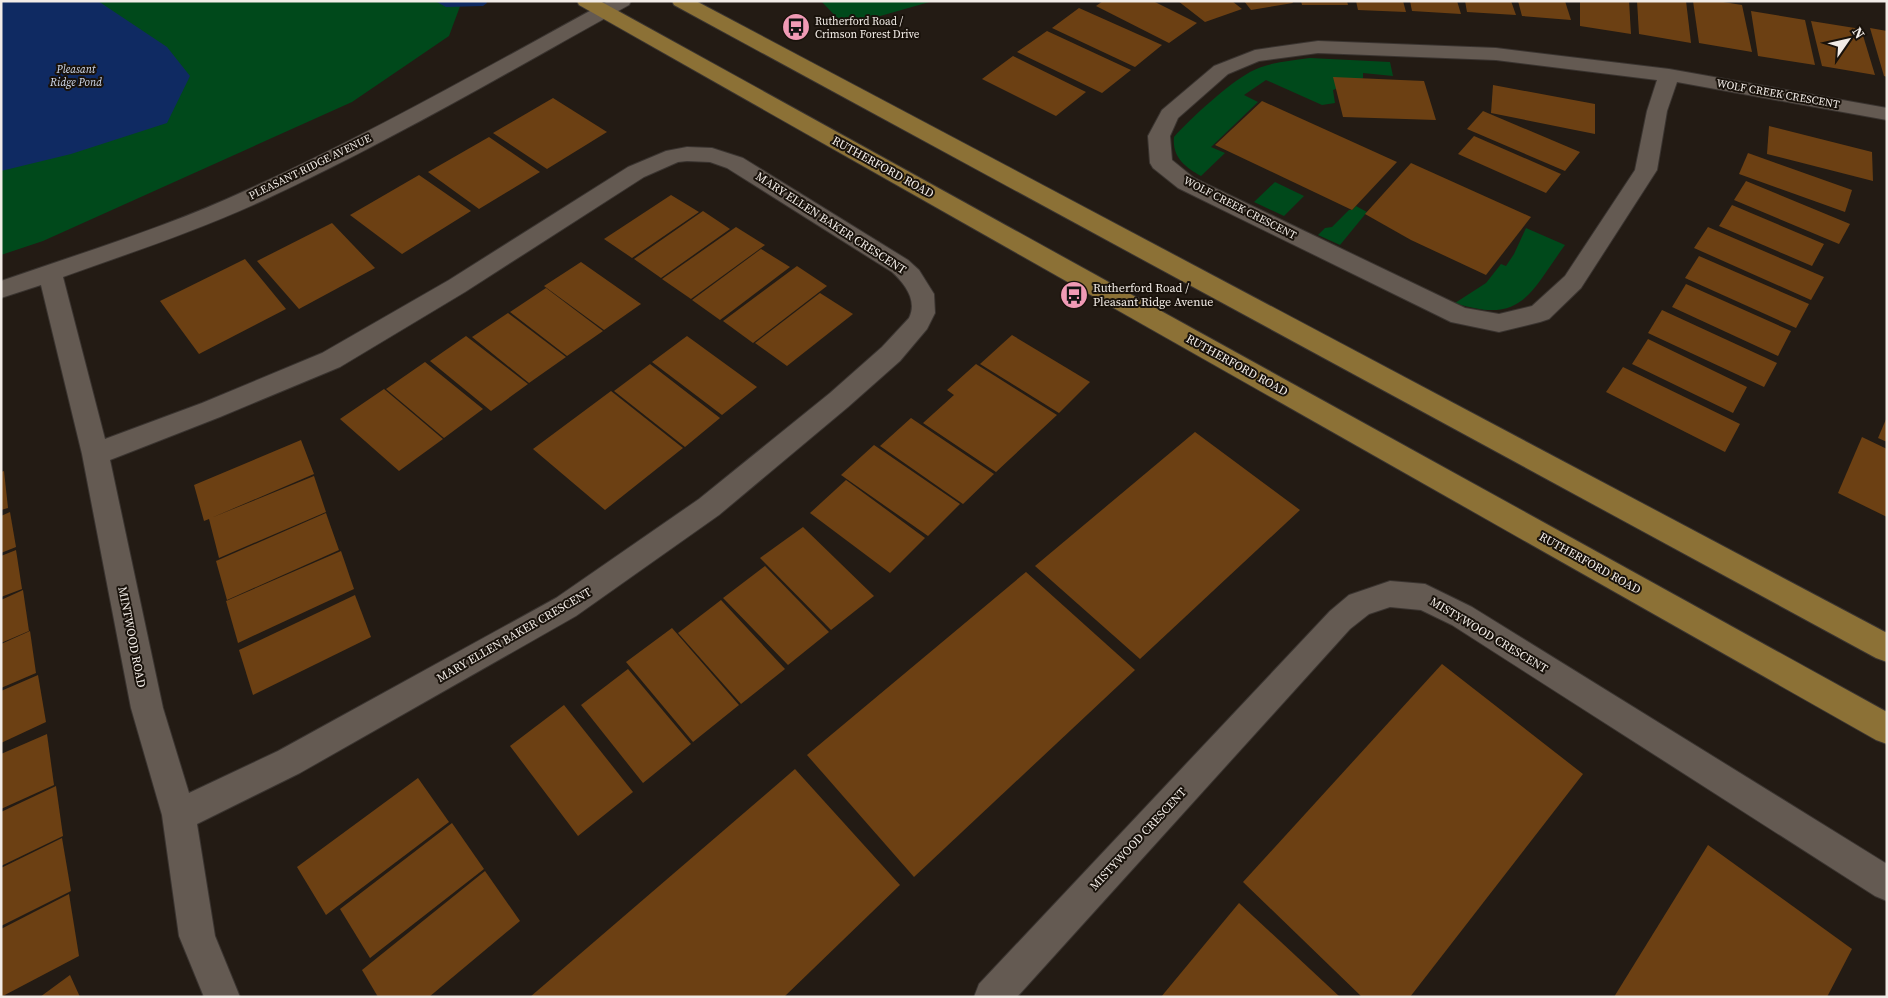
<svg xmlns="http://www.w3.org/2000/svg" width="1888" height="998" viewBox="0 0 1888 998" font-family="'Source Serif 4',serif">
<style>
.green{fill:#00491b}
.water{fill:#0f2a62}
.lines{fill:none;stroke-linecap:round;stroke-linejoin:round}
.stream{fill:#0f2a62;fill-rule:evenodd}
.building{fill:#6c4013}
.minor-casing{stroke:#3a3430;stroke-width:2}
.major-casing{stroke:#3a3430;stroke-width:2}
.minor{fill:#645a52;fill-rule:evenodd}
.major{fill:#8c7136;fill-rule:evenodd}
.labels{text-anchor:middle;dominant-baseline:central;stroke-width:4;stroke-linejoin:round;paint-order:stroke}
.far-poi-label{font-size:11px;fill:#f2ece7;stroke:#19120b;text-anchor:start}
.far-water-label{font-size:11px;font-style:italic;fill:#d3ddef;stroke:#19120b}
.far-street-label{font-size:11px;fill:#f2ece7;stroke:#19120b}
.street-label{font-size:12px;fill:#f2ece7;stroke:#19120b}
.poi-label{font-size:12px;fill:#f2ece7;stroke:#19120b;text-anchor:start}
</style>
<rect width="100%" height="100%" fill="#231b14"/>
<g class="green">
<polygon points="1,1 462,1 449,36 352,102 43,241 1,255"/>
<polygon points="821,1 933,1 845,26"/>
<path d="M 1310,58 L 1390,62 L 1393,76 L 1363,73 L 1363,78 L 1333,90 L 1335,103 L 1322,105 L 1266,80 L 1244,95 L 1258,102 L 1211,147 L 1225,153 L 1201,176 C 1185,167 1172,157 1174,137 C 1192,117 1227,85 1250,72 C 1268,62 1290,61 1310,58 Z"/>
<polygon points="1275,182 1304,196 1284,216 1254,202"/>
<polygon points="1356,206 1367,212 1340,245 1318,235 1325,228 1332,227 1349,210 1352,210"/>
<path d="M 1526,228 L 1565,245 C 1530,293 1522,325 1455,303 L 1486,283 L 1501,264 L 1506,266 L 1514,254 Z"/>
</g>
<polygon class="water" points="1,1 98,1 167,47 190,76 167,123 71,154 1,171"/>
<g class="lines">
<polygon class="stream" points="435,1 486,1 487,3 483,6 446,7"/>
</g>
<g class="building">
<polygon points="1103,1 1153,1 1197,23 1169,43 1096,6"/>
<polygon points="1178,1 1232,1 1242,9 1205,22"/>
<polygon points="1244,1 1292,1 1293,3 1251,10"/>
<polygon points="1301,1 1347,1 1348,5 1302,5"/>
<polygon points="1356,1 1403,1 1406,12 1358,10"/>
<polygon points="1410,1 1457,1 1461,14 1412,11"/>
<polygon points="1465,1 1511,1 1516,15 1467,12"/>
<polygon points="1518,1 1565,1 1571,20 1522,16"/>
<polygon points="1580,1 1629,1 1631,34 1580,26"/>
<polygon points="1637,1 1686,1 1691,43 1639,34"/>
<polygon points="1693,1 1717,1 1742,5 1752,52 1699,43"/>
<polygon points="1079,8 1162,45 1135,67 1052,28"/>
<polygon points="1751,11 1805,20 1815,65 1758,56"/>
<polygon points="1811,21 1861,29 1875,75 1822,66"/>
<polygon points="1870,28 1887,31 1887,77 1884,76"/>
<polygon points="1047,31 1131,70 1102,93 1017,52"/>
<polygon points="1013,56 1086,92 1056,116 982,79"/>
<polygon points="1333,77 1424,81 1436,120 1343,117"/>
<polygon points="1493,85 1595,104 1595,134 1491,113"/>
<polygon points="553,98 607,132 547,169 493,133"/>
<polygon points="1262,101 1397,162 1352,210 1215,145"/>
<polygon points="1483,111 1580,152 1565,171 1467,129"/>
<polygon points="1769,126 1872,152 1873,181 1767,154"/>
<polygon points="1474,136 1561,174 1546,193 1458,154"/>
<polygon points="489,137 540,172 479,209 428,172"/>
<polygon points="1748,153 1852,190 1845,212 1739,174"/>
<polygon points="1411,163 1531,217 1486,275 1411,240 1365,214"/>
<polygon points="419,175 471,211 402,254 350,215"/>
<polygon points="1746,181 1850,224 1839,244 1734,200"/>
<polygon points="671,195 699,212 632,258 604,239"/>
<polygon points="1732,205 1824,244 1812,266 1719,226"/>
<polygon points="703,211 730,229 661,278 634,259"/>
<polygon points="332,223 375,268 299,309 257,261"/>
<polygon points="736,227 765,245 691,299 662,279"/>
<polygon points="1708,227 1824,277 1811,300 1694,248"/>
<polygon points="761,249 790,267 720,320 692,300"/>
<polygon points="1699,256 1809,304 1796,328 1685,278"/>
<polygon points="245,259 286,309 199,354 160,301"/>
<polygon points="581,262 641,304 604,330 544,286"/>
<polygon points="797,266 827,286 753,343 723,321"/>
<polygon points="1686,284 1791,331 1778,356 1672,307"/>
<polygon points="546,288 603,331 567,356 510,312"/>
<polygon points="820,293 853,314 787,366 755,343"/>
<polygon points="1662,310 1777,363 1764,387 1648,333"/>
<polygon points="508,313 566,357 529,383 472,337"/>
<polygon points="1012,335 1090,382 1059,413 980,364"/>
<polygon points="466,336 528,384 491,411 430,361"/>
<polygon points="687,336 757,387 722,415 652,362"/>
<polygon points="1648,339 1747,387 1733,413 1632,364"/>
<polygon points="425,362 483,409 444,438 386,389"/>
<polygon points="650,364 720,418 685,447 614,391"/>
<polygon points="976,364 1057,415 996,472 923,423 954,395 947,390"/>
<polygon points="1623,367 1740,424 1725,452 1606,392"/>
<polygon points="384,389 443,439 399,471 340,419"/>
<polygon points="611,391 683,448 605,510 533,449"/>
<polygon points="1887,417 1887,442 1878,438"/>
<polygon points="911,418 994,474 963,504 880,446"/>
<polygon points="1195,432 1300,510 1140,659 1035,566"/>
<polygon points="1862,437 1887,449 1887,517 1838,493"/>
<polygon points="301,440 314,474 211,518 314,476 326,512 219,558 209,519 204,521 194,485"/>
<polygon points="874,445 960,504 928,536 841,475"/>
<polygon points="4,471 8,508 1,510 1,472"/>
<polygon points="846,480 925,538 890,573 810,513"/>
<polygon points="10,512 16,547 1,553 1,516"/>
<polygon points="326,513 339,550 227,600 216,561"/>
<polygon points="803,527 874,596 831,630 760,558"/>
<polygon points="16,550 22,589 1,597 1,556"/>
<polygon points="341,551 354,589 238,643 226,601"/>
<polygon points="765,566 829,632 788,665 723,598"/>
<polygon points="1026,572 1135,670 914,877 807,755"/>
<polygon points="23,590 29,631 1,643 1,600"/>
<polygon points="355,595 371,637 253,695 239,650"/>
<polygon points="721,600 785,669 741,704 678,633"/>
<polygon points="672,628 739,705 693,742 626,662"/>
<polygon points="30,631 36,673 1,688 1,644"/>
<polygon points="1442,664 1583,774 1410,997 1362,997 1243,882"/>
<polygon points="628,669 691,744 643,783 581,705"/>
<polygon points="38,675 46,722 1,743 1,691"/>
<polygon points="564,705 633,792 578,836 510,746"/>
<polygon points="47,734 54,785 1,809 1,754"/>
<polygon points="795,769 900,885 784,997 530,997"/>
<polygon points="418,778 449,822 326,915 297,867"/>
<polygon points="56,786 63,836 1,866 1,812"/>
<polygon points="452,823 484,869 370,958 340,909"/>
<polygon points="62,838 71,891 1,926 1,868"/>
<polygon points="1708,845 1852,949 1827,997 1614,997"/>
<polygon points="485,871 520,921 429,997 378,997 362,970"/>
<polygon points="69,894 79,956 1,997 1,929"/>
<polygon points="1239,903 1340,997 1161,997"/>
<polygon points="70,975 80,997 40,997"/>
</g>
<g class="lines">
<g class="minor-casing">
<g id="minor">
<path d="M 608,1 L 631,1 L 629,5 C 508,72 389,142 264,200 C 199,230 130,253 63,277 L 105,439 L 202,403 L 322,353 L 449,280 L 628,167 L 666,151 L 687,147 L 712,148 L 743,158 L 908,260 L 919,270 L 934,294 L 935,313 L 927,329 L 900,361 L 848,407 L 719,515 L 576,616 L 300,773 L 197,824 L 215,936 L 240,997 L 204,997 L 179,936 L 162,815 L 131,708 L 82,454 L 41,285 L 1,298 L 1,281 C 84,252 170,226 249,189 C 372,133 489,66 608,1 ZM 687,161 L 710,162 L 727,168 L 892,272 C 904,283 918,300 909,318 L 882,347 L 830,393 L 699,499 L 556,598 L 278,751 L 189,793 L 163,708 L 110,460 L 220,417 L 340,367 L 465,292 L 644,177 L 678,162 Z"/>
<path d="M 1318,41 L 1496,48 L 1669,69 L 1887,108 L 1887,120 L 1677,82 L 1667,111 L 1657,170 L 1581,288 L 1549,319 L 1540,322 L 1499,332 L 1451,322 L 1178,188 L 1153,168 L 1150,163 L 1148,136 L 1162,110 L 1214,66 L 1255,50 ZM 1318,53 L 1496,60 L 1657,80 L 1647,111 L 1635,170 L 1565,276 L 1532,306 L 1499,314 L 1465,308 L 1194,178 L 1172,160 L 1170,136 L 1178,118 L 1228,74 L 1259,61 Z"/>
<polygon points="1390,581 1425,584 1472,607 1887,864 1887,901 1875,896 1452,625 1421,610 1390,607 1369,614 1350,629 1017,997 974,997 979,984 1330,611 1349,595"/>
</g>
</g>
<g class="major-casing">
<g id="major">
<polygon points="577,1 600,1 1887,712 1887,744 1876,740 579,5"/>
<polygon points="672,1 696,1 1887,633 1887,662 1876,658 674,5"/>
</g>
</g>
<use href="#minor" class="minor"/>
<use href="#major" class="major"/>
</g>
<defs>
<g id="bus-disc" transform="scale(1.4375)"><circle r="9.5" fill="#f09ab5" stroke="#19120b"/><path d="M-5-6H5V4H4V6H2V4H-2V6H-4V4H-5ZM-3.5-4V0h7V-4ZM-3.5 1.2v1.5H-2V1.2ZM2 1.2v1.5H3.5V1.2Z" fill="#111"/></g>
</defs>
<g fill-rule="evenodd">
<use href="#bus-disc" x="796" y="27"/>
<use href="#bus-disc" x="1074" y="295"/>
</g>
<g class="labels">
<g class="far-poi-label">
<text x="815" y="21">Rutherford Road /<tspan x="815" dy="13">Crimson Forest Drive</tspan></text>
</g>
<g class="far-water-label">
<text x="76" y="69">Pleasant<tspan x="76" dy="13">Ridge Pond</tspan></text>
</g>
<g class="far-street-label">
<text transform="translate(1778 94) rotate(10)">WOLF CREEK CRESCENT</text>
<text transform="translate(310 167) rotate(-26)">PLEASANT RIDGE AVENUE</text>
<text transform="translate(1240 208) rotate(27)">WOLF CREEK CRESCENT</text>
</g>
<g class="street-label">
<text transform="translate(883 167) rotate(29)">RUTHERFORD ROAD</text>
<text transform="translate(831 223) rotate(33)">MARY ELLEN BAKER CRESCENT</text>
<text transform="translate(1237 365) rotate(29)">RUTHERFORD ROAD</text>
<text transform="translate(1590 563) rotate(29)">RUTHERFORD ROAD</text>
<text transform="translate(514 635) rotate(-30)">MARY ELLEN BAKER CRESCENT</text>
<text transform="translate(1489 635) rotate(31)">MISTYWOOD CRESCENT</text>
<text transform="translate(132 637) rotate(79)">MINTWOOD ROAD</text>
<text transform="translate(1138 839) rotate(-47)">MISTYWOOD CRESCENT</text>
</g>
<g class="poi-label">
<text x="1093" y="288">Rutherford Road /<tspan x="1093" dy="14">Pleasant Ridge Avenue</tspan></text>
</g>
</g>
<rect width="1888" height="998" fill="none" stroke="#f2ece7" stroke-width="5"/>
<g transform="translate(1848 40) rotate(56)" stroke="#19120b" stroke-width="4" paint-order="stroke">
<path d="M0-4L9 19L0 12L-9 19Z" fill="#f2ece7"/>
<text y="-8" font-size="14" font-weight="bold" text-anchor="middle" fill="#f2ece7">N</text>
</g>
</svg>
